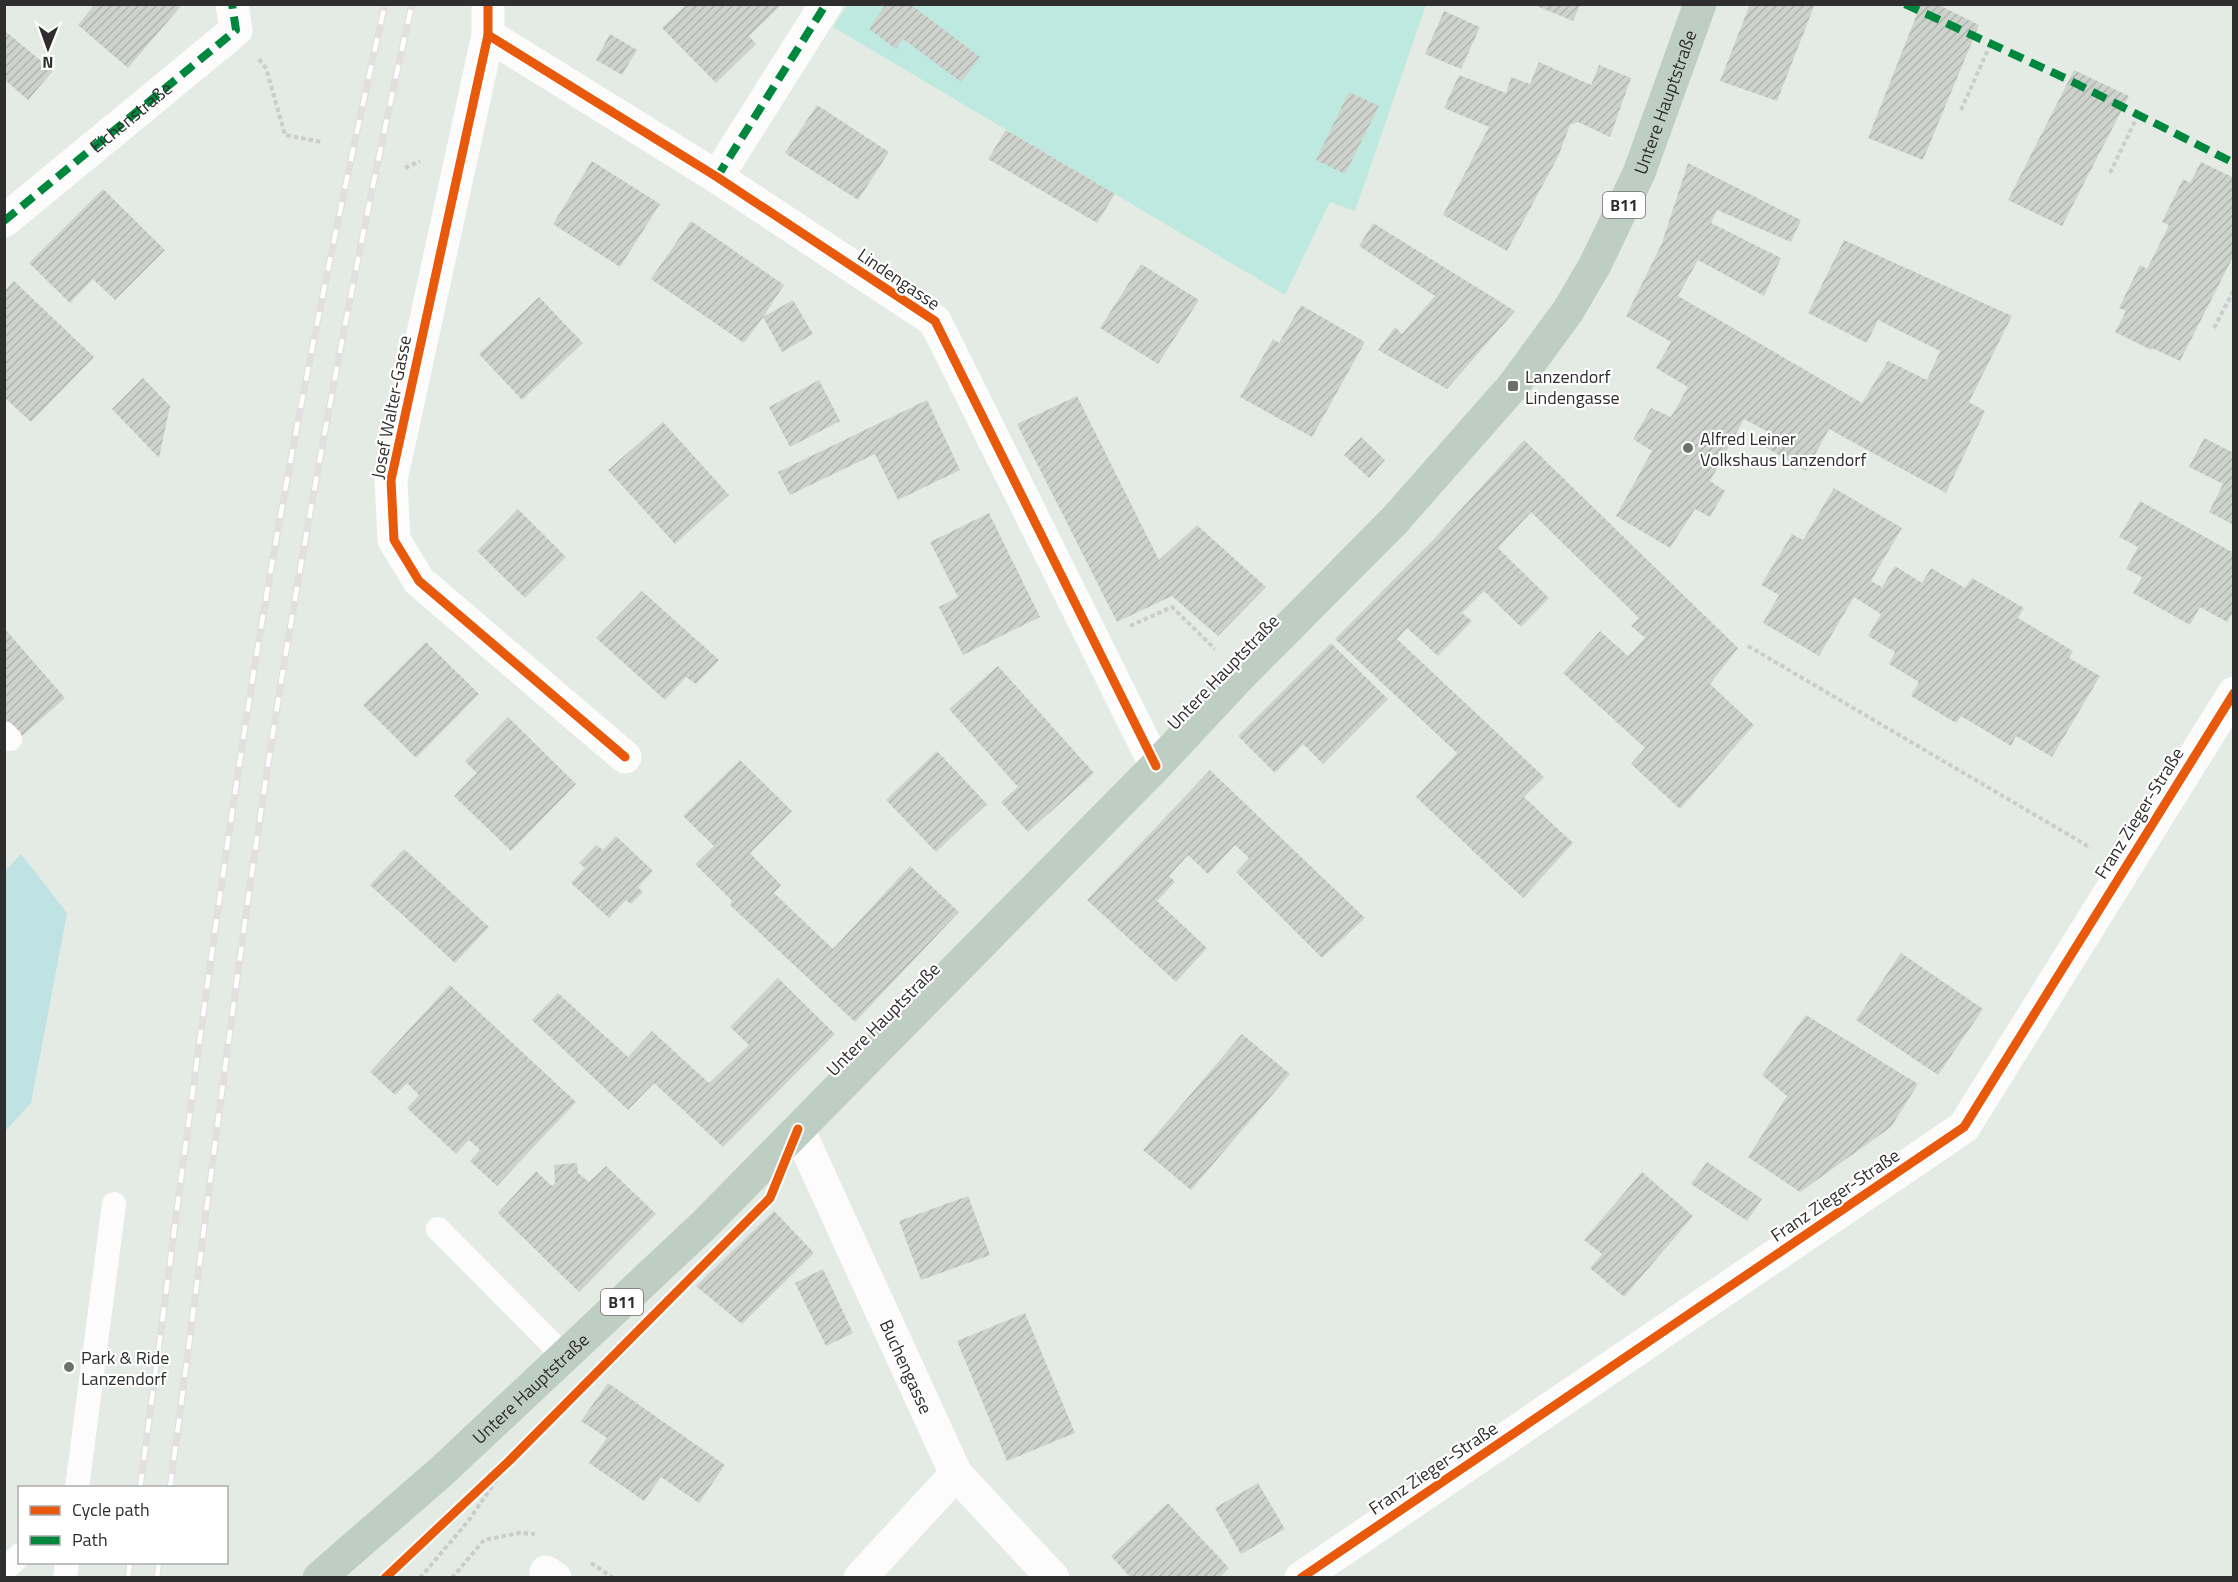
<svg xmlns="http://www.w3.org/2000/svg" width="2238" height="1582" viewBox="0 0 2238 1582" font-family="'Titillium Web',sans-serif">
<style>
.park{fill:#bfe2e2}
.pitch{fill:#bee9e1}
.building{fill:url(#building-hatch)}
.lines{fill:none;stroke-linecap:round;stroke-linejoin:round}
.path{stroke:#cbcccb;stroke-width:4;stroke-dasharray:4.5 3;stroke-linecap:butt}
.service{stroke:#fbfcfb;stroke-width:24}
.minor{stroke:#fbfcfb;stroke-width:33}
.primary{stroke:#bfcec3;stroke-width:33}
.rail-casing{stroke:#e1dfe0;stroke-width:7}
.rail{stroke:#fff;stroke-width:4.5;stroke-dasharray:14;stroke-linecap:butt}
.quiet{stroke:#00873e;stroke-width:8;stroke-dasharray:15 8;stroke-linecap:butt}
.cycleway-casing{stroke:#fff;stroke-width:13}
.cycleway{stroke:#e8590c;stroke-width:9}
.poi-dot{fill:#6e706e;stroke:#fff;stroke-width:2}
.labels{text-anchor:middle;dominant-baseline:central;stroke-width:4.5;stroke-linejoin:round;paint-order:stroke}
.shield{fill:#fff;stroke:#6d6d6d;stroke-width:1.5}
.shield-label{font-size:16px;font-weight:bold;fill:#2e2e2e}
.street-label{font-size:18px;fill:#2e2e2e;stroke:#fff}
.poi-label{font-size:18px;fill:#2e2e2e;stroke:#fff;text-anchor:start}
</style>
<defs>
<pattern id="building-hatch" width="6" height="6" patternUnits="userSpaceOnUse" patternTransform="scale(1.5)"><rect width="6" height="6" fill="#cdd2cd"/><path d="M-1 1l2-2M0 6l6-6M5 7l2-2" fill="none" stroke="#b0b5b0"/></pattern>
</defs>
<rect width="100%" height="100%" fill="#e4ebe4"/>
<polygon class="park" points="21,854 67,913 31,1103 5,1131 5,871"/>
<polygon class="pitch" points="848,4 1426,5 1355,211 1330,202 1285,295 833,27"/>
<g class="building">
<polygon points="95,4 177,4 180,7 128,68 78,25"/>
<polygon points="687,4 782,4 749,36 756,44 716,83 662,28"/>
<polygon points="886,4 910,4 980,57 961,82 903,39 896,49 869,29"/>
<polygon points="1750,4 1815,4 1777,101 1720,81"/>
<polygon points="1921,4 1937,4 1979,25 1923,160 1868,138"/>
<polygon points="1534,5 1580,5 1573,21"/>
<polygon points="1444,11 1480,27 1461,69 1425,54"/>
<polygon points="4,30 53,71 28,100 4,79"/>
<polygon points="610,34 637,50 622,75 596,60"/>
<polygon points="1539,62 1591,85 1599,65 1631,78 1610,137 1578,122 1570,125 1558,157 1507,251 1443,215 1489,127 1444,108 1459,75 1506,93 1511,77 1530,84"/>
<polygon points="2074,70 2129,96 2062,226 2008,200"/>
<polygon points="1349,92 1379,106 1345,174 1316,160"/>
<polygon points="817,105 889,152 858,200 785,153"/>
<polygon points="1006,130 1115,194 1097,223 988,159"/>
<polygon points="592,161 660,204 620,267 553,224"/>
<polygon points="2201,162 2234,178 2234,255 2180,361 2152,348 2151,350 2115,332 2126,311 2119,308 2140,265 2147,269 2169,225 2162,222 2183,179 2190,183"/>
<polygon points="1688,163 1801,220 1791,242 1717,210 1711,223 1781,258 1764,296 1698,260 1678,296 1862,403 1888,361 1927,380 1940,351 1878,320 1867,343 1808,313 1844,240 2012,316 1969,402 1985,411 1946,493 1829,429 1806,471 1762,445 1770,433 1744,419 1710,481 1725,491 1710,517 1695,509 1670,548 1616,516 1652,451 1633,439 1651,408 1671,417 1688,387 1656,368 1671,342 1626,316 1662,243"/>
<polygon points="103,189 165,250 115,300 93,279 70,303 29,263"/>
<polygon points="691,221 784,285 763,317 793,300 813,334 782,352 763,317 744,343 651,279"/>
<polygon points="1373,223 1515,311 1447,389 1378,350 1395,327 1402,334 1435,296 1359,246"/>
<polygon points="1141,264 1199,300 1158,364 1100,328"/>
<polygon points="14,281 94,357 31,422 4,397 4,292"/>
<polygon points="539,297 583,343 522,400 479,354"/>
<polygon points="1301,305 1365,342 1312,437 1240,397 1273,339 1279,343"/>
<polygon points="143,378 170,406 159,458 112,409"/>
<polygon points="819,380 840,421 790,447 769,407"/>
<polygon points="1077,396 1159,560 1197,525 1266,587 1218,636 1172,596 1117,622 1017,424"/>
<polygon points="927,400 960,470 898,500 875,454 790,495 778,472"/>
<polygon points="663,422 729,495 675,544 608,470"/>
<polygon points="1361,437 1385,460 1369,478 1344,455"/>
<polygon points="2204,438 2234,453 2234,525 2209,512 2223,484 2189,467"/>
<polygon points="1524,440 1738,648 1710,684 1754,725 1680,809 1631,764 1645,748 1563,673 1600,631 1628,656 1645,638 1631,626 1639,618 1531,512 1498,548 1549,598 1521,627 1484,591 1462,613 1472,621 1438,656 1407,628 1397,639 1544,777 1524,797 1573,843 1523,898 1416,797 1457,753 1335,639 1432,541"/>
<polygon points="1834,488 1902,528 1871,581 1882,587 1895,566 1922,583 1931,568 1965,588 1972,578 2024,608 2018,618 2073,651 2069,658 2100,676 2052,757 2016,736 2011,746 1961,716 1956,723 1911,696 1919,682 1889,664 1895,652 1868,636 1881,614 1854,597 1819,656 1763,623 1779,595 1761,585 1792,534 1803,540"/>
<polygon points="2140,501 2234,553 2234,611 2227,622 2200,607 2190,625 2133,593 2142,577 2126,569 2138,547 2119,537"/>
<polygon points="518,509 566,557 525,598 477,551"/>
<polygon points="989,513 1040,617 963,655 939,607 958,597 930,542"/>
<polygon points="642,591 719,660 696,684 686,677 665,700 596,638"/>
<polygon points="4,628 65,698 21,737 4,718"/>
<polygon points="426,642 479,694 416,758 363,705"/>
<polygon points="1331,643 1388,699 1323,764 1303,744 1275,773 1238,736"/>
<polygon points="998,666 1094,773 1028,832 1001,802 1018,787 949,709"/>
<polygon points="508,717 576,784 511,851 454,796 477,773 465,761"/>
<polygon points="937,751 987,804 936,852 886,800"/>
<polygon points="740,760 792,811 750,853 781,885 774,893 833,949 910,866 959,912 855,1022 730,905 732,901 695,864 714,846 683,816"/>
<polygon points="1210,770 1365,918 1322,958 1236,872 1249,858 1235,845 1208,874 1188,855 1169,876 1175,882 1157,901 1207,948 1176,982 1087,900"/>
<polygon points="616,836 653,871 638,887 643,892 631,904 626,900 609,918 571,883 585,868 579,863 596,845 603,850"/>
<polygon points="404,849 489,927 455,963 370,885"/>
<polygon points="1901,953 1983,1009 1938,1075 1856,1020"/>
<polygon points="778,978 835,1034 723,1147 654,1083 628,1110 532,1020 558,993 628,1057 652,1031 709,1083 749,1045 730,1027"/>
<polygon points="450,985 576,1102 497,1186 470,1161 480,1150 469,1140 456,1154 407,1108 419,1095 407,1083 395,1095 370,1072"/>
<polygon points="1806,1015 1918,1084 1891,1127 1800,1192 1748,1157 1787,1096 1762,1075"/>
<polygon points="1242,1034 1290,1074 1191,1190 1143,1150"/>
<polygon points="1707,1162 1762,1199 1747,1221 1691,1184"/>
<polygon points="577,1163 578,1173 589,1182 606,1166 656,1214 579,1292 498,1213 536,1171 552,1186 555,1183 554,1165"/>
<polygon points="1642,1172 1693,1216 1624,1297 1590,1268 1602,1254 1584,1240"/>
<polygon points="968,1196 990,1255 921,1280 899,1221"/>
<polygon points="774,1211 814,1253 742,1324 696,1286"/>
<polygon points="823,1269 853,1333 826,1346 795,1283"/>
<polygon points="1025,1313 1075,1433 1007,1461 957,1341"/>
<polygon points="608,1383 725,1465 699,1503 661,1477 644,1501 589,1463 607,1438 581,1421"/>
<polygon points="1258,1483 1285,1529 1241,1554 1215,1508"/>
<polygon points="1168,1503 1229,1568 1219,1578 1131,1578 1111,1556"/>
</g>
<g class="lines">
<g class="path">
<polyline points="259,59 266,68 285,135 322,142"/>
<polyline points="1961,110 1991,43"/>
<polyline points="405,168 420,161"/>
<polyline points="2110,173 2138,115"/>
<polyline points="2214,328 2234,290"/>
<polyline points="1130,626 1172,607 1215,649"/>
<polyline points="1748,646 2091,848"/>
<polyline points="591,1563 613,1578"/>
<polyline points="420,1578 469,1520 504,1469"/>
<polyline points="452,1578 484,1540 519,1533 535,1534"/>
</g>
<g class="service">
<polyline points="4,733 10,739"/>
<polyline points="438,1229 564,1356"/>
<polyline points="77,1488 114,1204"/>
<polyline points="4,1570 20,1555"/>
<polyline points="65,1578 67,1562"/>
</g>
<g class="minor">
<polyline points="488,4 488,35 391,480 394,540 419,581 625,757"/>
<polyline points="488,35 717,177 935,321 1156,766"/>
<polyline points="717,177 826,4"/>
<polyline points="4,221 236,30 232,4"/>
<path id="s1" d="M 798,1129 L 956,1474 L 1053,1578"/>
<polyline points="546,1572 555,1578"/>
<polyline points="860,1578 956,1474"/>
<polyline points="1301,1578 1964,1127 2234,693"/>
</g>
<path class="primary" id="s2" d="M 319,1578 L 442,1471 L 704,1225 L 1156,766 L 1240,676 L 1395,520 L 1513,386 L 1568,311 L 1595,265 L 1639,173 L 1700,4"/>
<g class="rail-casing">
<g id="rail">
<path d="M 140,1488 C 177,1213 211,938 255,664 C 291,443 336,223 385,4"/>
<path d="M 170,1488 C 207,1213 239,938 284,664 C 321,443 363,223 412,4"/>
<polyline points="128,1578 130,1562"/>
<polyline points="157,1578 159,1562"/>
</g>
</g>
<use href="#rail" class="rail"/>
<g class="quiet">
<polyline points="1905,4 2069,80 2234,163"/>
<polyline points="717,177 826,4"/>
<path id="s3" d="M 4,221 L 236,30 L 232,4"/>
</g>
<g class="cycleway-casing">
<g id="cycleway">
<polyline points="488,4 488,35 391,480 394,540 419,581 625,757"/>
<polyline points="488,35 717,177 935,321 1156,766"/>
<polyline points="385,1578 509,1461 770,1198 798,1129"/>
<polyline points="1301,1578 1964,1127 2234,693"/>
</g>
</g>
<use href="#cycleway" class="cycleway"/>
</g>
<g class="poi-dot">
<rect x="1507" y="380" width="12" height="12" rx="3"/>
<circle cx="1688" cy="448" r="6"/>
<circle cx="69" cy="1367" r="6"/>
</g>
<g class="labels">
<g class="shield">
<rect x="1603" y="192" width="42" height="26" rx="4.5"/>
<rect x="601" y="1289" width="42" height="26" rx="4.5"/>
</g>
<g class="shield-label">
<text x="1624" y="205">B11</text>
<text x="622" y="1302">B11</text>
</g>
<g class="street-label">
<text stroke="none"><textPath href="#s2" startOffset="2012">Untere Hauptstraße</textPath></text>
<text stroke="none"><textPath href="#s3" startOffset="164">Eichenstraße</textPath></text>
<text transform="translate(899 279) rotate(34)">Lindengasse</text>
<text transform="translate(391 407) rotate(-79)">Josef Walter-Gasse</text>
<text transform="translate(1223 672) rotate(-46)">Untere Hauptstraße</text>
<text transform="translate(2139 813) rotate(-58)">Franz Zieger-Straße</text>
<text transform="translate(883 1019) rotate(-45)">Untere Hauptstraße</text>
<text transform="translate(1835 1195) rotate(-34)">Franz Zieger-Straße</text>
<text stroke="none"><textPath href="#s1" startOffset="261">Buchengasse</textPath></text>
<text stroke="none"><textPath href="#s2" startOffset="284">Untere Hauptstraße</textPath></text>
<text transform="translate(1433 1468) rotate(-34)">Franz Zieger-Straße</text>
</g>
<g class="poi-label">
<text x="1525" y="376">Lanzendorf<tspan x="1525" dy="21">Lindengasse</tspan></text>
<text x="1700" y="438">Alfred Leiner<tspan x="1700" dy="21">Volkshaus Lanzendorf</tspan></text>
<text x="81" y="1357">Park &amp; Ride<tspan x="81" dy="21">Lanzendorf</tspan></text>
</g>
</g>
<rect width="2238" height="1582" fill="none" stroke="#2e2e2e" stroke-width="12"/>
<rect x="18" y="1486" width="210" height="78" fill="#ffffff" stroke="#ababab" stroke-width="1.5"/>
<rect x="30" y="1506" width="30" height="9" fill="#e8590c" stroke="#ababab" stroke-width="1.5"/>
<text x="72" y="1516" font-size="18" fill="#2e2e2e">Cycle path</text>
<rect x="30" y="1536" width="30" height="9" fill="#00873e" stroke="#ababab" stroke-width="1.5"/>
<text x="72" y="1546" font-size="18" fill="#2e2e2e">Path</text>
<g transform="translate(48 48) rotate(181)" stroke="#ffffff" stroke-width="4.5" paint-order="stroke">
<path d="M0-4.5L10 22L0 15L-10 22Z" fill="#2e2e2e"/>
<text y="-9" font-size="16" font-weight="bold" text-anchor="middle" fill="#2e2e2e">N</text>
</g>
</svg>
